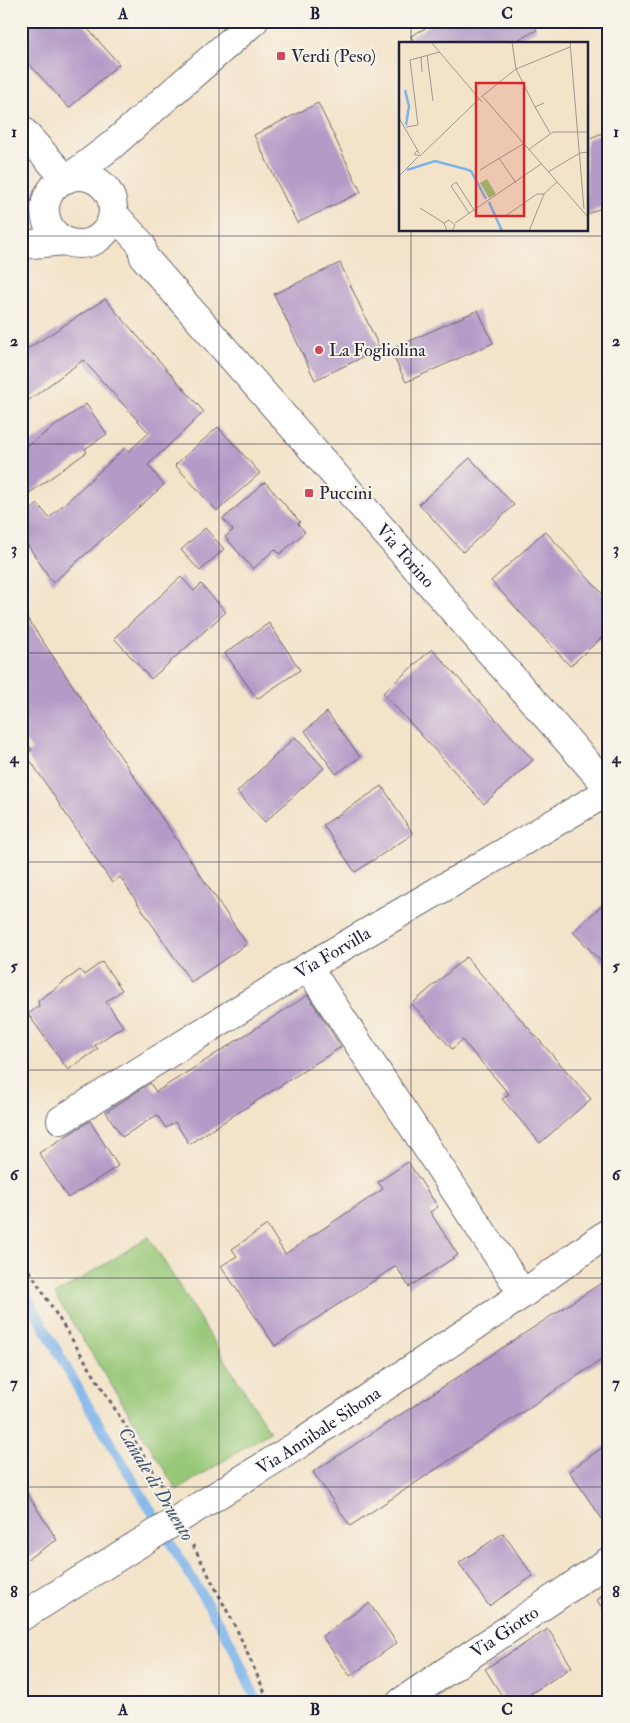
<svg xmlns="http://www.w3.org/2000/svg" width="630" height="1723" viewBox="0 0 630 1723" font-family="'IM FELL Double Pica',serif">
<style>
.green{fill:#96c777;stroke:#5c7459}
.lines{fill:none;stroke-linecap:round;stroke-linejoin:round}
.stream{stroke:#7bb3eb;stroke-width:10}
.building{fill:#b49bc7}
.street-casing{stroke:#6b666d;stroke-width:30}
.path{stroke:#6b666d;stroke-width:3;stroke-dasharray:4 4;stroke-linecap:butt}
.street{stroke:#fff;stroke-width:28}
.grid{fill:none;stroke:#22223b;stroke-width:1;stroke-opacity:0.55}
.poi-dot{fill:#d1495b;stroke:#f7f3e8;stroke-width:2}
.labels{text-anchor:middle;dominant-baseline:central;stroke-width:4;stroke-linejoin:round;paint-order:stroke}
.poi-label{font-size:18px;fill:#22223b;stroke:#f7f3e8;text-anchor:start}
.street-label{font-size:18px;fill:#22223b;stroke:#f7f3e8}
.water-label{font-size:19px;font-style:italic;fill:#415579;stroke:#f7f3e8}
.inset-river{fill:none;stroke:#7bb3eb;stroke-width:2.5}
.inset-road{fill:none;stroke:#9f9690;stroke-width:1}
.view{fill:#d62828;fill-opacity:0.15;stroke:#d62828;stroke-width:2.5}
.inset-edge{fill:none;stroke:#22223b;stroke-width:2.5}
.neatline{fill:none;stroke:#22223b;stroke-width:2}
.grid-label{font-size:16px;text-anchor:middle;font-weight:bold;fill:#22223b}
</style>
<rect width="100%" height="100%" fill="#f7f3e8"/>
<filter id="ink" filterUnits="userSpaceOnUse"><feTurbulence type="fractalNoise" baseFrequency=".02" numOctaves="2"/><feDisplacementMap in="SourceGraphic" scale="10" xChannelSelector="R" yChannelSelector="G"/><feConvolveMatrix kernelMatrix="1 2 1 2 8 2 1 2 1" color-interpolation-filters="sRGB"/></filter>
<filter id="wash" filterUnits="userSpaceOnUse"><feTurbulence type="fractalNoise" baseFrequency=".0096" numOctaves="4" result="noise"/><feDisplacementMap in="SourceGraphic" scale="20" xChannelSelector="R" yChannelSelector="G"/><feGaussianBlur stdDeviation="1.12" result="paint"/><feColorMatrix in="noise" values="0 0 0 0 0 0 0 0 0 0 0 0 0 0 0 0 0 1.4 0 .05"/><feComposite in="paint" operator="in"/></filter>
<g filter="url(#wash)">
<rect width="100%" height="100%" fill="#f3e3c9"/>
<polygon class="green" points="149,1237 270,1432 177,1490 55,1295"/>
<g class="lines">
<polyline class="stream" points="21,1286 84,1399 232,1645 257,1702"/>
</g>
<g id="blocks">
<g class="building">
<polygon points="21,21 81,21 119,64 69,108 21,55"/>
<polygon points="438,21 532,21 537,30 510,44 415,44 411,36"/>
<polygon points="318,103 361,192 297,223 254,135"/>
<polygon points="609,130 609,204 586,215 586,140"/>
<polygon points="340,263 380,349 315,380 274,294"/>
<polygon points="105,299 204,412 148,465 164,485 53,583 21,535 21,518 38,504 49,518 125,448 128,452 149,433 83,360 21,406 21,353"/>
<polygon points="478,310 493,343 406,382 390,350"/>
<polygon points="86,404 107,434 85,449 87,452 21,499 21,450"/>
<polygon points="218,427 260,473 217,511 175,465"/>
<polygon points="470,458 514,505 463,552 419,504"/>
<polygon points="265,482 300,522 298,524 305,532 280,554 275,549 253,569 225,537 233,530 223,519"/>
<polygon points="205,528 224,549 200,571 181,550"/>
<polygon points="545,531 609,601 609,631 570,666 491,581"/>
<polygon points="181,577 194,591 201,584 226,612 151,679 114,638"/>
<polygon points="23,612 247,944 191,982 120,877 112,883 26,754 32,750 21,734 21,613"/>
<polygon points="269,623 300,670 257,699 225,653"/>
<polygon points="432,649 533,760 484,804 383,693"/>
<polygon points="327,712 360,757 336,774 305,731"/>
<polygon points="295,737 324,768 265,822 237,792"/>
<polygon points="382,786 413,834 355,872 323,825"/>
<polygon points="609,899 609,970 573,932"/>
<polygon points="466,957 591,1099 540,1143 502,1099 509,1094 462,1040 452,1049 412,1004"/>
<polygon points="102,962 122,990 106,1002 123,1026 95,1045 98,1049 68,1070 28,1014 39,1006 38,1001 80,970 84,975"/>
<polygon points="308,995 341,1047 189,1144 175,1122 166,1128 157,1115 122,1137 106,1112 150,1083 156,1092"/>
<polygon points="90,1121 118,1166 68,1198 39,1153"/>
<polygon points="408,1162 438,1207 430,1212 458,1255 409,1287 396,1266 275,1346 221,1266 237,1256 232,1249 267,1225 285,1254 383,1189 378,1182"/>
<polygon points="609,1278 609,1355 350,1526 313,1472"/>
<polygon points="609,1443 609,1529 569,1471"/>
<polygon points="21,1484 57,1540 21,1563"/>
<polygon points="503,1533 533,1576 489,1606 459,1563"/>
<polygon points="609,1592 609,1619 597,1600"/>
<polygon points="369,1603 397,1643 350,1676 322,1636"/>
<polygon points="548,1629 572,1667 518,1702 506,1702 485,1669"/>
</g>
</g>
</g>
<g filter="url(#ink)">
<use href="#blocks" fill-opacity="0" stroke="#6b666d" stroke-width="1"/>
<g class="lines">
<g class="street-casing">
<g id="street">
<polyline points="21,129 66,179"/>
<circle cx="79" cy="210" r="34"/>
<polyline points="69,178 111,146 254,21"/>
<path id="s1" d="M 113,213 L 141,244 L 144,257 L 609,788"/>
<polyline points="21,245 65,241"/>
<polyline points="308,967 523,1294"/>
<path id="s2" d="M 61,1120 L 308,967 L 609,791"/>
<path id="s3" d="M 21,1617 L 301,1443 L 523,1294 L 609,1232"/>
<path id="s4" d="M 401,1702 L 609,1561"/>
</g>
</g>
<g class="path">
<polyline points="21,1257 165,1490"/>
<polyline points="193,1545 238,1632 269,1702"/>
</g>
<use href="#street" class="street"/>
</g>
</g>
<path class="grid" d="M 219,21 L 219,1702M 411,21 L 411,44M 411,230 L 411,1702M 21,236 L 609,236M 21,444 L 609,444M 21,653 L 609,653M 21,862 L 609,862M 21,1070 L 609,1070M 21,1278 L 609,1278M 21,1487 L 609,1487"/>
<g class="poi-dot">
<rect x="276" y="51" width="10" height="10" rx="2.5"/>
<circle cx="319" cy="350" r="5"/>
<rect x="304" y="488" width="10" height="10" rx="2.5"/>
</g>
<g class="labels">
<g class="poi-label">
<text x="291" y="56">Verdi (Peso)</text>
<text x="329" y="350">La Fogliolina</text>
<text x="319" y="493">Puccini</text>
</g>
<g class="street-label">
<text stroke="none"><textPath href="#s1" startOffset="452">Via Torino</textPath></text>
<text stroke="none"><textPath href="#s2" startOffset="319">Via Forvilla</textPath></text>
<text stroke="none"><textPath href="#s3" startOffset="351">Via Annibale Sibona</textPath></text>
<text stroke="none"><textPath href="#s4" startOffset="125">Via Giotto</textPath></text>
</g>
<g class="water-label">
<text transform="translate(156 1484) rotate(59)">Canale di Druento</text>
</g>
</g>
<g transform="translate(399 42)">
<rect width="189" height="189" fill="#f3e3c9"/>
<path d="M 88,137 L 97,152 L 90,156 L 81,141 Z" fill="#96c777"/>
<path class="inset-river" d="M 6,48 L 10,64 L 7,83M 8,128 L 36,119 L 66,127 L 72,129 L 87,157M 90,160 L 103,189"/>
<path class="inset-road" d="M 32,0 L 83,60M 113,0 L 117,27 L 136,65 L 145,61M 171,0 L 185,167M 28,13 L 34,59M 22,15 L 23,30M 82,55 L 117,27 L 171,5M 84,55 L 189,175M 136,65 L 151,91M 0,76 L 19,109M 7,85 L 19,83 L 11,18 L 41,10M 129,108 L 154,90 L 189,90M 21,112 L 18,109 L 15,112 L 21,114 L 80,57M 100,116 L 117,141M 81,128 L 124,102M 149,130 L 181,111 L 189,110M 0,134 L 19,115M 21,166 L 45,181M 70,171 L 52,144 L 57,140 L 75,168M 105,175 L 138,152 L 145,152M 56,181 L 142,122M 48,189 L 45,181 L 50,178 L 56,183 L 53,189M 130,189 L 145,152 L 158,140"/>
<path class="view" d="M 77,41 L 125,41 L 125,174 L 77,174 Z"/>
<rect width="189" height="189" class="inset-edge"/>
</g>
<rect width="630" height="1723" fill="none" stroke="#f7f3e8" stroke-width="55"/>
<rect x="28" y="28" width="574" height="1668" class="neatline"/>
<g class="grid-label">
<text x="123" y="19">A</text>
<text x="315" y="19">B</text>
<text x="507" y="19">C</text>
<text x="14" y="137">1</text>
<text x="616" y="137">1</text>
<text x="14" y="346">2</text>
<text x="616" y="346">2</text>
<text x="14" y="554">3</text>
<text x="616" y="554">3</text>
<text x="14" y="763">4</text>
<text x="616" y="763">4</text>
<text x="14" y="971">5</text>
<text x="616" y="971">5</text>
<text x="14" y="1180">6</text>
<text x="616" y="1180">6</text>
<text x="14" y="1388">7</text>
<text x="616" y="1388">7</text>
<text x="14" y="1597">8</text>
<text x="616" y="1597">8</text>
<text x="123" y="1715">A</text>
<text x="315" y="1715">B</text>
<text x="507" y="1715">C</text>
</g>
</svg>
